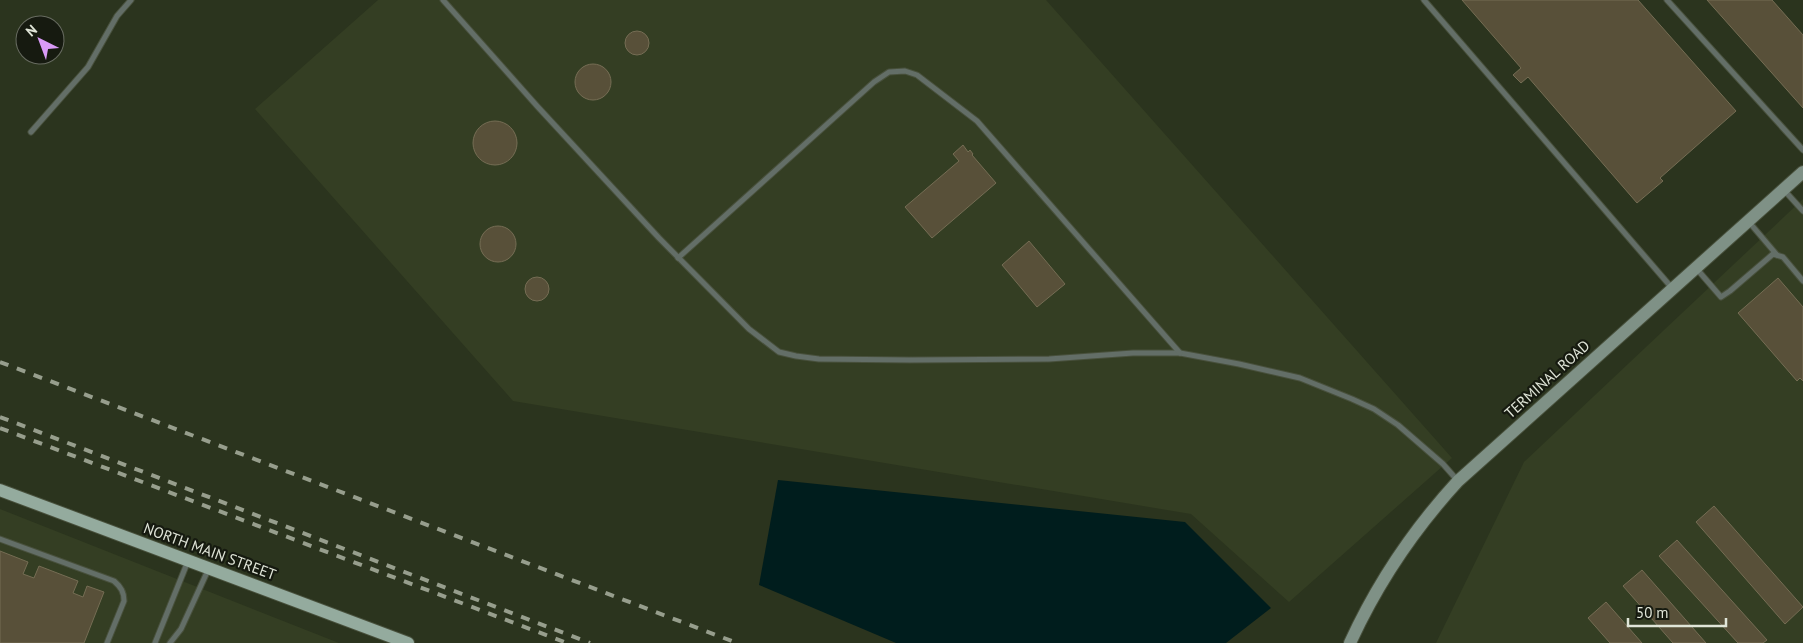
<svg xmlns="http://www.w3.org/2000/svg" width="1803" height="643" viewBox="0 0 1803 643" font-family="'PT Sans',sans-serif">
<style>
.built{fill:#343e23}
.water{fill:#001d1d}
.building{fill:#585039;stroke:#756d54}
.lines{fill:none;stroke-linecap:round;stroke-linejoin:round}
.service-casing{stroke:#48503c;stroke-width:7}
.secondary-casing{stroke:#48503c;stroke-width:14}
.primary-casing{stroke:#48503c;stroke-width:14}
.service{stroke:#636e67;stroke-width:5}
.secondary{stroke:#7f9186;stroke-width:12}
.primary{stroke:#94ab9e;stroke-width:12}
.rail{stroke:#979e8d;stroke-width:4;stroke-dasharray:9 9;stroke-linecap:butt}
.labels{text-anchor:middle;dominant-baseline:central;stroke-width:4.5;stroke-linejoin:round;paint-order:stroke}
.street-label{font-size:15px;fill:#e0e5d8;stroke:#161a10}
</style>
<rect width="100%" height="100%" fill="#2b341e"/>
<g class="built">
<polygon points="378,0 1046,0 1452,458 1289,602 1191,514 513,401 255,109"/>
<polygon points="1803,199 1803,643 1436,643 1524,462"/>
<polygon points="0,509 339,643 0,643"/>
</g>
<polygon class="water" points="778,480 1185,522 1271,608 1226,643 896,643 759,585"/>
<g class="building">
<polygon points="1462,0 1638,0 1736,111 1660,178 1663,181 1637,203 1528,77 1521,83 1513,75 1521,68"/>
<polygon points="1707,0 1772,0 1803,35 1803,108"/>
<circle cx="637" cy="43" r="12"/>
<circle cx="593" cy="82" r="18"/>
<circle cx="495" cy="143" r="22"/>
<polygon points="963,145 968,152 970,150 973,154 972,155 996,183 932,238 905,207 959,161 953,154"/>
<circle cx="498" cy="244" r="18"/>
<polygon points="1029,241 1065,284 1037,307 1002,265"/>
<circle cx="537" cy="289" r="12"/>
<polygon points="1778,278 1803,307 1803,381 1800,378 1797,381 1738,313"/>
<polygon points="1714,506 1803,607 1785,624 1696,522"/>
<polygon points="1677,540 1767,640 1763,643 1738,643 1659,556"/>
<polygon points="0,551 28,562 23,574 34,578 39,566 78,581 73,593 83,597 87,586 104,592 84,643 0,643"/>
<polygon points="1642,570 1706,643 1673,643 1623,586"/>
<polygon points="1606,602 1642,643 1610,643 1588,618"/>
</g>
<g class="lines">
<g class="service-casing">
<g id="service">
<polyline points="443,0 537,106 659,238 749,329 779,352 796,356 819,359 910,360 1049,359 1133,353 1180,353 1239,364 1300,378 1352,399 1374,409 1398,425 1443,464 1458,481"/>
<polyline points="1424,0 1672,288"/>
<polyline points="1667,0 1803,150"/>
<polyline points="31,132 88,67 117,16 131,0"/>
<polyline points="1784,190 1803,211"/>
<polyline points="1749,222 1777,255"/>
<polyline points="678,258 874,82 889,72 905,71 917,75 977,121 1180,353"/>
<polyline points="1696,268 1721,297 1730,291 1773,254 1783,257 1803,281"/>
<path d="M 0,539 L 114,581 C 121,587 124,592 124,601 L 107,643"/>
<polyline points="155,643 188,561"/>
<polyline points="170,643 181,629 209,568"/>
</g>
</g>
<g class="secondary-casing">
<path id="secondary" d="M 1350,643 C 1377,584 1414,529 1458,481 L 1803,172"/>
</g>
<g class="primary-casing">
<polyline id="primary" points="0,490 408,643"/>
</g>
<use href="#service" class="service"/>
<use href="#secondary" class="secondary"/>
<use href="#primary" class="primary"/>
<g class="rail">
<polyline points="0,362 737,643"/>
<polyline points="0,417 590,643"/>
<polyline points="0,428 567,643"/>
</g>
</g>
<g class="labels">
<g class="street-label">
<text transform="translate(1547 379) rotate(-42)">TERMINAL ROAD</text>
<text transform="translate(210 551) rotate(20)">NORTH MAIN STREET</text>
</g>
</g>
<g transform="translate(40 40) rotate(318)"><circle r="24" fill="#161a10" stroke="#676b60"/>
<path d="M0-4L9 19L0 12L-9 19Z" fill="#d99af7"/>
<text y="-8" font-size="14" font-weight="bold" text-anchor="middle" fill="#e0e5d8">N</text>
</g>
<path d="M1628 618v8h98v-8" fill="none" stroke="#e0e5d8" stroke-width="2.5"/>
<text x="1636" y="618" font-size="15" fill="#e0e5d8" stroke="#161a10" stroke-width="4" paint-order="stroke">50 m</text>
</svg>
